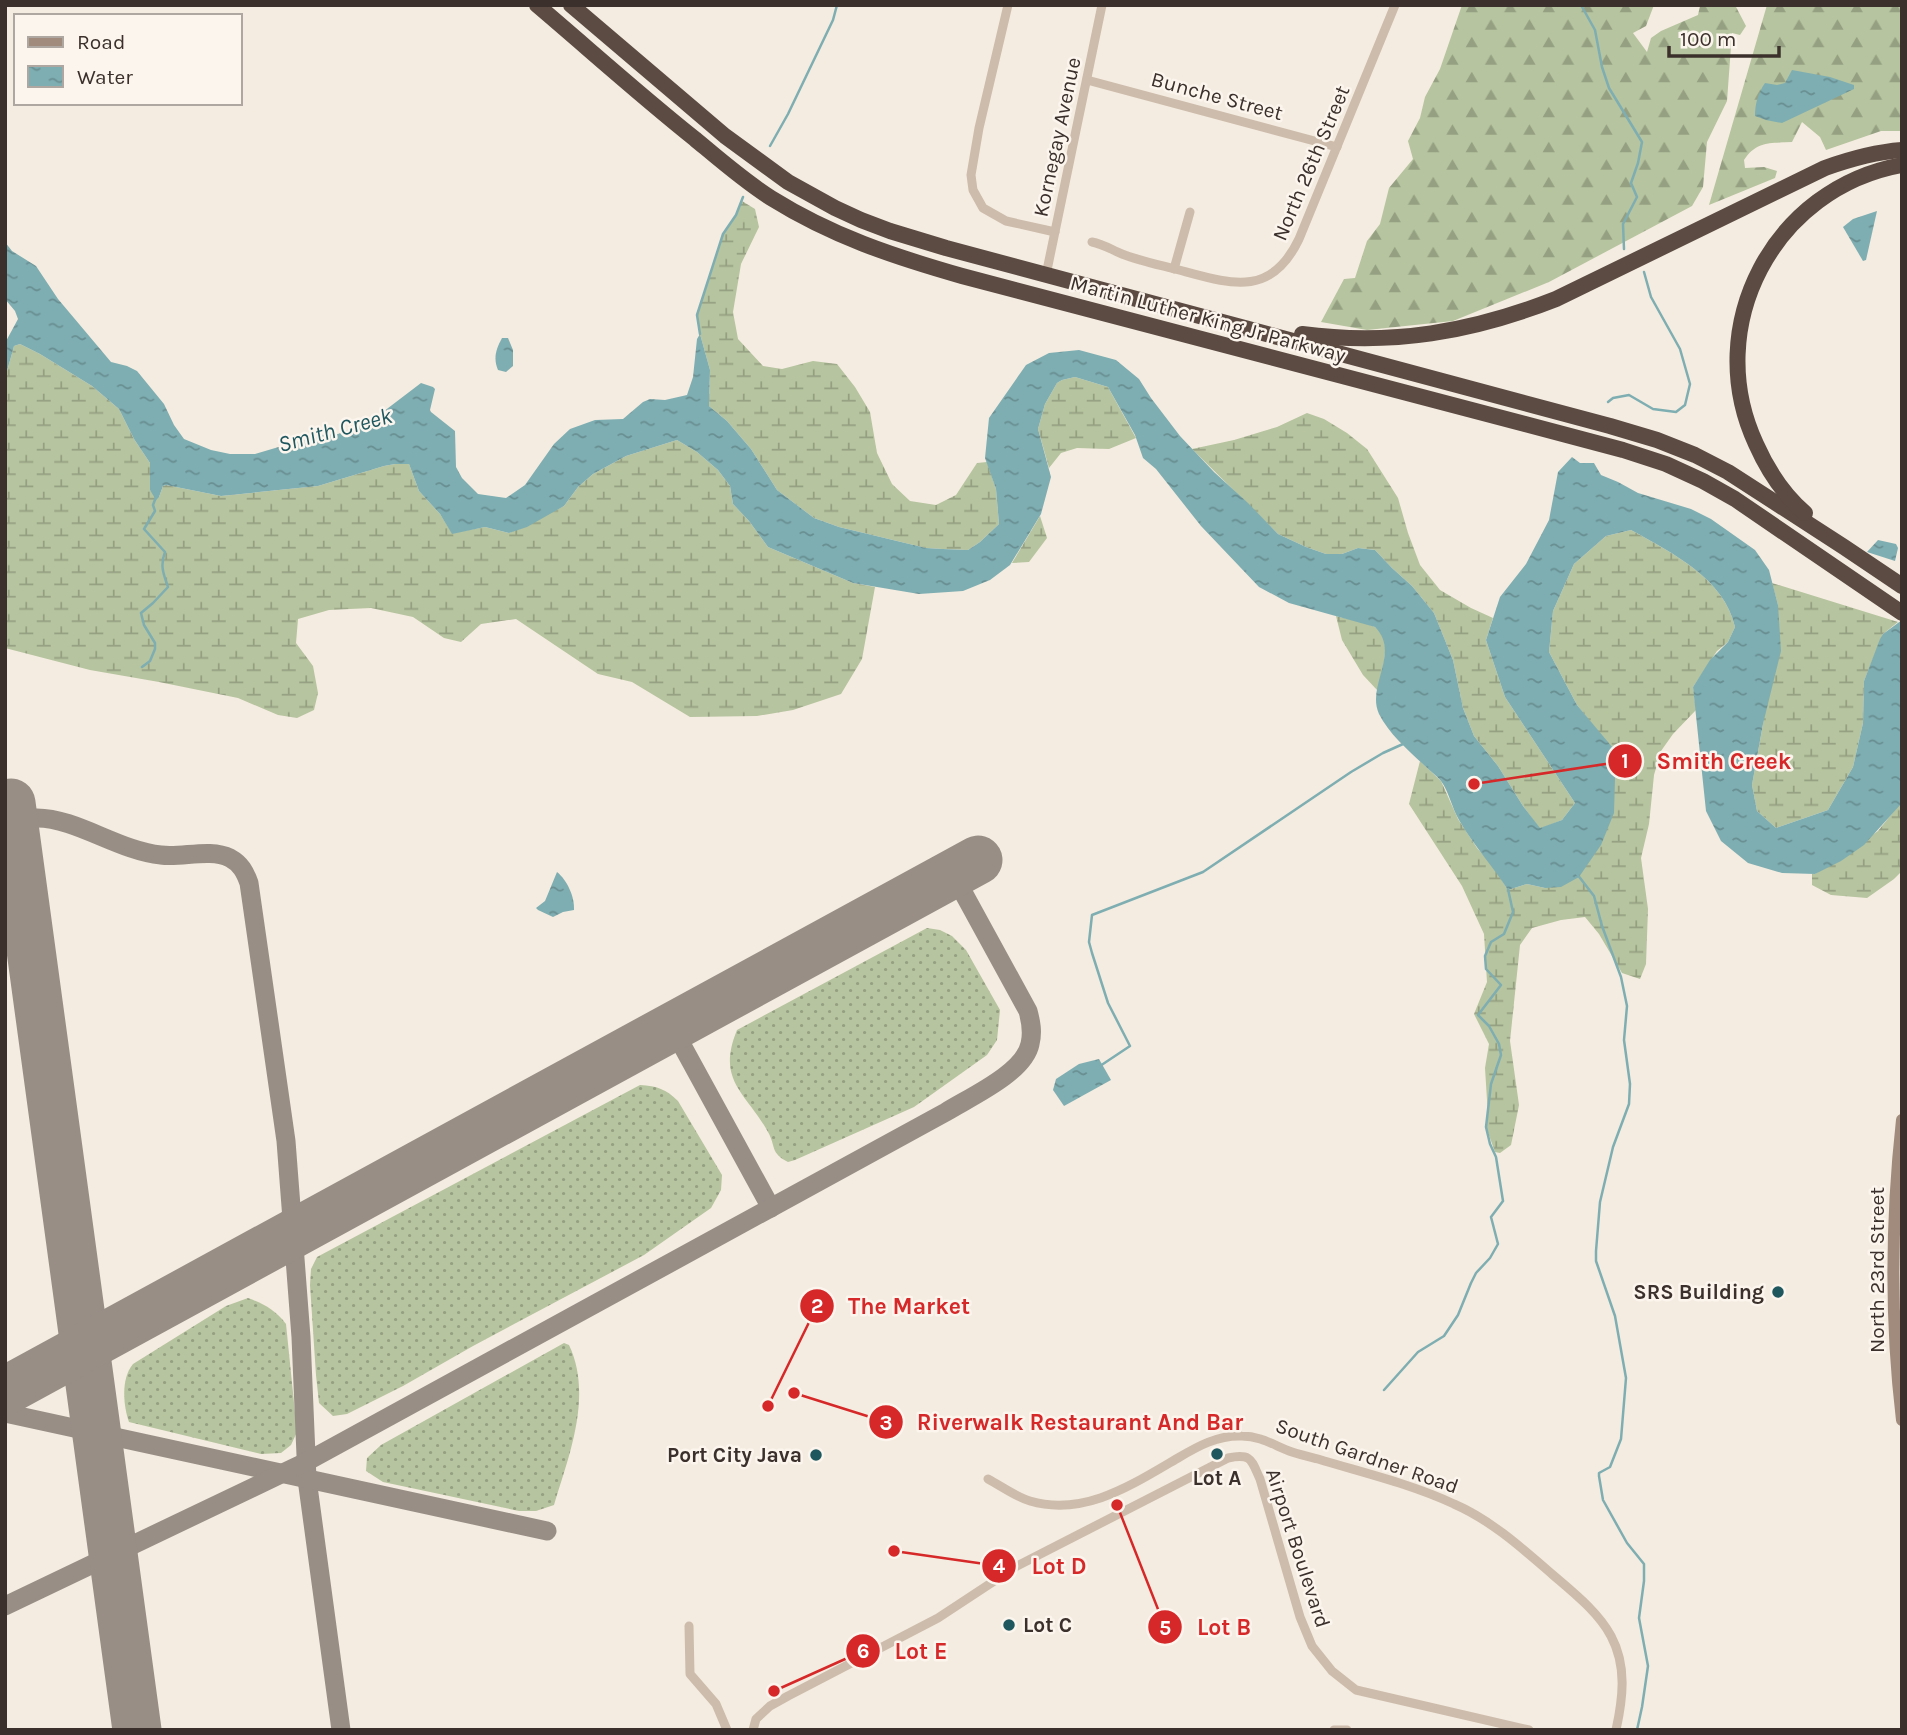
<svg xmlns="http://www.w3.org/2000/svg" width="1907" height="1735" viewBox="0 0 1907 1735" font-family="Karla,sans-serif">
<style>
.grass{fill:url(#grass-dots)}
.forest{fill:url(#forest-firs)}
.wetland{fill:url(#wetland-marsh)}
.water{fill:url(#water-ripples)}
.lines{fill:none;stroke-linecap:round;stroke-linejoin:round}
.stream{stroke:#7eaeb2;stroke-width:2.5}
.taxiway{stroke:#988e86;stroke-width:19}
.runway{stroke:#988e86;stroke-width:49}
.street{stroke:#cdbcab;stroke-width:9}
.secondary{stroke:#a18b7c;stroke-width:12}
.highway{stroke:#5c4b42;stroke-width:16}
.poi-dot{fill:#1e575e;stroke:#fbf5ee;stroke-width:2.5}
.labels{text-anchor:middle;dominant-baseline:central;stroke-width:5;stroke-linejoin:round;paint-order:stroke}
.street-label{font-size:21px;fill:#3b302b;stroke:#fbf5ee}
.poi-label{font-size:21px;font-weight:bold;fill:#3b302b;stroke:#fbf5ee;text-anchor:end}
.water-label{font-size:23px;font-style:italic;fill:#1e575e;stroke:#fbf5ee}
.leader{fill:none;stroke:#d62828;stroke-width:2.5}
.callout-dot{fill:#d62828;stroke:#fbf5ee;stroke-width:2.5}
.mark-label{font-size:21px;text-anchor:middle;font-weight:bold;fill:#fff}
.callout-label{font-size:23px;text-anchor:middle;font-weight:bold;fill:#d62828;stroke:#fbf5ee;stroke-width:5;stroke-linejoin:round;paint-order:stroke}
</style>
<defs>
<pattern id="grass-dots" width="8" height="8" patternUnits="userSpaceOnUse" patternTransform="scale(1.75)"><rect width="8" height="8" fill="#b6c49f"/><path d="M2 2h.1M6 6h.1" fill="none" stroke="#95a082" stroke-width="1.8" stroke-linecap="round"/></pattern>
<pattern id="forest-firs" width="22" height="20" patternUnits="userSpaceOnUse" patternTransform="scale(1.75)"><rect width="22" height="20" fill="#b6c49f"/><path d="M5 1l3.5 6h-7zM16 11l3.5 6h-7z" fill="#95a082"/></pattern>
<pattern id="wetland-marsh" width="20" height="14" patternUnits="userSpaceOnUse" patternTransform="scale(1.75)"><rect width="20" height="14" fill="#b6c49f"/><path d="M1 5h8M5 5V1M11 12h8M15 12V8" fill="none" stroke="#95a082"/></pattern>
<pattern id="water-ripples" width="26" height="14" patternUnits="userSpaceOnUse" patternTransform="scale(1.75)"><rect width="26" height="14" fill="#7eaeb2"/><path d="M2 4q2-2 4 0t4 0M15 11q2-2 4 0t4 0" fill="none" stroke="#688e91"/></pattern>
</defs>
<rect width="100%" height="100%" fill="#f4ece0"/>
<g class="grass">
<path d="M 927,928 L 940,930 L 952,936 L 966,950 L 1000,1010 L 997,1040 L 987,1055 L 914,1107 L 795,1160 L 788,1162 C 770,1153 776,1146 768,1132 C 746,1092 716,1081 737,1030 Z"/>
<path d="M 640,1085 C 657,1086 666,1089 678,1101 L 722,1175 L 721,1190 L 711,1208 L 644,1255 L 473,1346 L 403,1386 L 347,1414 L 333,1416 L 319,1403 L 316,1375 L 310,1285 L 311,1269 L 317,1257 Z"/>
<path d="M 248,1298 C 264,1304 275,1310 286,1324 L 297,1432 L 291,1445 L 281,1453 L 261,1454 L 129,1422 C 123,1405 121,1378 133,1364 L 226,1306 Z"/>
<path d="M 564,1343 L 569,1345 C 593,1396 569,1455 554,1505 L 536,1511 L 519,1511 L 383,1482 L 366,1471 L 367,1458 L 381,1445 Z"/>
</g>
<g class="forest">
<polygon points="1462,5 1654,5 1646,26 1633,33 1647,52 1651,38 1661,31 1698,15 1700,6 1735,5 1746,26 1740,35 1732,33 1727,101 1707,142 1703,187 1692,206 1549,282 1453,321 1367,330 1321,322 1344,279 1355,278 1367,241 1380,224 1389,188 1413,159 1408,141 1420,118 1425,97 1440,69"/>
<path d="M 1767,5 L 1902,5 L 1902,131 L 1881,131 L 1826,150 L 1820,137 L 1802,122 L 1792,142 C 1771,143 1756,141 1744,160 L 1745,168 L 1764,167 L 1777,171 L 1775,178 L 1709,205 Z"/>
</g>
<g class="wetland">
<polygon points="742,201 755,209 759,227 741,264 733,312 738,339 763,366 782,369 813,361 837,364 855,387 870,412 877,453 892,484 910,501 936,505 956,495 977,463 987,462 996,489 999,524 980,542 968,550 943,549 926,548 839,527 814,518 777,490 751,449 727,421 709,406 710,370 700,334 697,315 723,234 736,215"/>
<polygon points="20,344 40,354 92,386 119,409 134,439 150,463 150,490 159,497 163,486 166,485 221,496 318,486 384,466 395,464 409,464 419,491 440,514 452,533 485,527 509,533 564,506 578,487 593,474 626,456 677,440 697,452 718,470 730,486 733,504 749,521 768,547 853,583 875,587 862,659 841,694 793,710 757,716 690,717 632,682 598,674 516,619 481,624 461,642 444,638 413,617 371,608 329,610 298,619 296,643 313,666 318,693 314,710 297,718 278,715 238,698 159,682 90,670 5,648 5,378 13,350 14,346"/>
<polygon points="1075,377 1108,387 1136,438 1109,449 1077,448 1061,453 1049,468 1038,429 1045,404 1057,383 1062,380"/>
<polygon points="1307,413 1324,419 1347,433 1367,449 1398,498 1408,533 1420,565 1440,590 1471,608 1493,618 1486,640 1505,697 1575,803 1562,820 1540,829 1523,806 1498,766 1474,736 1463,708 1453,660 1434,613 1412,586 1392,568 1375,550 1358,548 1342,554 1326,554 1306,547 1278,534 1192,449 1234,440 1277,427"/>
<polygon points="1040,516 1047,538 1029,562 1012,563"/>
<path d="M 1631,530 C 1672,553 1724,578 1735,627 L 1728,642 L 1717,651 L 1693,687 L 1696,710 L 1673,734 L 1661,751 L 1654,775 L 1649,824 L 1641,858 L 1648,909 L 1646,964 L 1640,979 L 1622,973 L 1599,934 L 1585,917 L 1561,920 L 1532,928 L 1520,945 L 1510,1041 L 1519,1105 L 1511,1145 L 1500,1153 L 1495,1152 L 1486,1127 L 1488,1116 L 1485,1068 L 1489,1044 L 1474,1014 L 1487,982 L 1484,934 L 1462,886 L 1409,804 L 1420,761 L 1441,781 L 1458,819 L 1477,848 L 1493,866 L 1508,890 L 1527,884 L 1545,888 L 1615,779 L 1617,755 L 1577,705 L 1549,652 L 1553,611 L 1574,564 L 1606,536 Z"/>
<polygon points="1772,583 1898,622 1883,634 1864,681 1863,723 1853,767 1828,810 1776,828 1757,811 1752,785 1763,724 1778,605"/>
<path d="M 1336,616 C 1347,619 1365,622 1375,627 C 1394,638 1381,674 1378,691 L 1363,675 L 1342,640 Z"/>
<polygon points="1902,801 1902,871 1894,879 1867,898 1831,895 1812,885 1812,874 1815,874 1878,831"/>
</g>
<g class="water">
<path d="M 1792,70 L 1830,77 L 1854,85 L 1854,89 L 1782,123 L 1766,120 L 1755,116 C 1755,104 1758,93 1765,83 L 1777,85 L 1785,83 Z"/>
<polygon points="1877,211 1866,260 1863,261 1843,227 1853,219"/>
<path d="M 5,242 L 12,251 L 36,266 L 58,299 L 111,362 L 127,366 L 137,371 L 164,404 L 174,425 L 184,439 L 211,450 L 230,454 L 255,454 L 319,435 L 338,434 L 375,418 L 421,383 L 433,387 L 435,389 L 430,410 L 431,412 L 455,431 L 456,467 L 462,478 L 478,494 L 506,498 L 525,485 L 554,444 L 570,429 L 595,420 L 623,419 L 643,402 L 650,399 L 665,400 L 687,395 L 693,377 L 697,339 L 700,334 L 710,370 L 709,406 L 727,421 L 751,449 L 777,490 L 814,518 L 839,527 L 926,548 L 943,549 L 968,550 L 980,542 L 999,524 L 996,489 L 985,458 L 989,418 L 1026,365 L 1049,353 L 1079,350 L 1116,360 L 1139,379 L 1151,398 L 1180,436 L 1214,472 L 1248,503 L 1278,534 L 1306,547 L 1326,554 L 1342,554 L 1358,548 L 1375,550 L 1392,568 L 1412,586 L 1434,613 L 1453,660 L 1463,708 L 1474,736 L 1498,766 L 1523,806 L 1540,828 L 1562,820 L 1575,803 L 1505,697 L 1486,640 L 1500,597 L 1526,564 L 1549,520 L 1558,472 L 1572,457 L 1580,463 L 1594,463 L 1601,475 L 1618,482 L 1638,493 L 1691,509 L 1711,519 L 1755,550 L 1769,570 L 1778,605 L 1781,651 L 1763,724 L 1752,785 L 1757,811 L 1776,828 L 1828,810 L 1853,767 L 1863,723 L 1864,681 L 1880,639 L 1883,634 L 1902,620 L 1901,804 L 1864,845 L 1841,861 L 1815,874 L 1782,873 L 1748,863 L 1721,841 L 1706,811 L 1693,687 L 1710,660 L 1728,642 L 1735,627 C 1724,578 1672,553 1631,530 L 1606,536 L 1574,564 L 1553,611 L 1549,652 L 1577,705 L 1618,754 L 1615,779 L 1614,813 L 1601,845 L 1579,877 L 1561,887 L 1545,888 L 1527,884 L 1508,890 C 1493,866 1473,845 1459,820 C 1452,808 1449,792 1441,781 C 1437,776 1430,771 1425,766 C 1409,751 1389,734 1379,714 C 1366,686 1401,653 1375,627 L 1289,603 L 1259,587 L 1201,526 L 1156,469 L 1143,458 L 1135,435 L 1108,387 L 1075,377 L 1062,380 L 1057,383 L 1045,404 L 1038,429 L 1051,477 L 1041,514 L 1010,565 L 990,580 L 963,591 L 919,594 L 853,583 L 768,547 L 749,521 L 733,504 L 730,486 L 718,470 L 697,452 L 677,440 L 626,456 L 593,474 L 578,487 L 564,506 L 527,527 L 509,533 L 485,527 L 452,534 L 440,514 L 419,491 L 409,464 L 395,464 L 384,466 L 318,486 L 221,496 L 166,485 L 163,486 L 159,497 L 156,500 L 150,490 L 150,463 L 134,439 L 119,409 L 92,386 L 40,354 L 20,344 L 14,346 L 13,350 L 5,378 L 5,343 L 18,319 L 15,311 L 5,299 Z"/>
<path d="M 502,338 L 508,338 L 513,350 L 513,366 L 506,372 L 498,370 C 493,358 496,349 502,338 Z"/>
<polygon points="1878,540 1896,544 1898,548 1895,561 1867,552"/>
<path d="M 557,872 C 567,880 575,897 574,910 L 563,912 L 553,917 L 538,910 L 536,908 L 545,901 Z"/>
<polygon points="1099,1059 1111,1080 1064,1106 1053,1090 1056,1079 1079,1064"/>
</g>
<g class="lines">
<g class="stream">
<polyline points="1581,5 1595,30 1602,67 1609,88 1642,142 1638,163 1631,183 1637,197 1623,224 1624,249"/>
<polyline points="770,146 788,114 833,20 837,5"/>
<polyline points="700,334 697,315 723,234 736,215 743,197"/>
<polyline points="1608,402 1613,398 1629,395 1653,409 1676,412 1685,405 1690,384 1680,349 1651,297 1644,272"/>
<path d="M 142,667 L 150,661 L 155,649 L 155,643 L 144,625 L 141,613 L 153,603 L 168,587 C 163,573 160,565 165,552 L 144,529 L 155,511 L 153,505 L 156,497"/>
<polyline points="1577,874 1594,896 1602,926 1621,977 1627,1006 1624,1040 1630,1084 1629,1104 1613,1147 1600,1202 1596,1251 1596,1261 1615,1316 1626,1378 1621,1439 1610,1467 1599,1473 1599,1476 1603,1500 1627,1543 1644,1564 1644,1581 1639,1618 1648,1666 1642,1707 1637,1730"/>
<polyline points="1100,1066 1130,1046 1108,1003 1092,953 1089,942 1092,915 1203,872 1351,772 1383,753 1403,744"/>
<polyline points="1384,1390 1418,1352 1444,1336 1458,1315 1471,1283 1476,1273 1490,1258 1498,1244 1491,1217 1503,1201 1496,1157 1490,1144 1486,1127 1491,1084 1501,1055 1499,1044 1489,1026 1478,1015 1501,985 1486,969 1485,956 1491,942 1504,934 1513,912 1508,889"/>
</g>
<g class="taxiway">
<path d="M 5,822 C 16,821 27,818 37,818 C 76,818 119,851 161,855 C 182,858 210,848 230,858 C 241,864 245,872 249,883 L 286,1141 L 301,1337 L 307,1479 L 341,1730"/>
<polyline points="672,1027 771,1208"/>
<polyline points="5,1413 547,1531"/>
<path d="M 5,1606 L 306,1462 L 946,1112 C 970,1097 1024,1073 1030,1044 C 1033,1032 1031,1022 1028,1011 L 953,874"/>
</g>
<g class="runway">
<polyline points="11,803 137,1730"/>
<polyline points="5,1391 978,860"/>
</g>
<g class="street">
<polyline points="1008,5 979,128 971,175 973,190 983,208 1006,221 1055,232"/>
<polyline points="1087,80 1337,147"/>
<path d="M 1092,242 C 1103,244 1112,250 1122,254 C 1140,261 1160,265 1179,270 C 1231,284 1271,298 1299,239 L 1395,5"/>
<polyline points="1174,269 1190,212"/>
<polyline points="1046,275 1102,5"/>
<path d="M 988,1479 C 1001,1486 1016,1497 1030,1501 C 1085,1517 1133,1484 1178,1458 C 1198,1446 1218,1435 1242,1436 C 1261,1436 1275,1446 1292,1452 C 1301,1455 1310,1457 1318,1459 C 1364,1473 1411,1484 1454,1504 C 1491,1520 1523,1549 1553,1575 C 1574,1593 1598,1612 1611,1636 C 1627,1666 1623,1698 1616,1730"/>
<polyline points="689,1626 690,1674 716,1704 727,1730"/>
<path d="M 753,1730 L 756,1719 L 770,1706 L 788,1696 L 938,1618 L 1017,1566 L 1228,1458 C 1252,1453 1251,1460 1260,1479 L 1300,1617 L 1312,1646 L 1332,1671 L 1356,1690 L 1529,1730"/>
<polyline points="1334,1730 1347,1730"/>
</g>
<path class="secondary" d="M 1902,1120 C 1891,1220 1890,1320 1902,1420"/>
<g class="highway">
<path d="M 537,5 C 590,50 641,96 695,139 C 719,159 744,181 771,198 C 832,236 892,256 962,276 L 1525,424 L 1623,450 L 1666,464 L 1703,481 L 1735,499 L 1902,613"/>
<polyline points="571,5 725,136 788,182 835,208 861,220 890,231 946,248 1610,426 1657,440 1695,455 1728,472 1844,547 1902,586"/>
<path d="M 1302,334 C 1392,346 1472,332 1556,299 L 1825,168 C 1850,159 1875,152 1902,150"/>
<path d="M 1805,513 C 1783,494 1768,471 1756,444 C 1701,326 1774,188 1902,165"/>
</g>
</g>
<g class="poi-dot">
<circle cx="1778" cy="1292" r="7"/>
<circle cx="1217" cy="1454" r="7"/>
<circle cx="816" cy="1455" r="7"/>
<circle cx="1009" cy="1625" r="7"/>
</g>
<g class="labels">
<g class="street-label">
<text transform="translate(1217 96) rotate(15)">Bunche Street</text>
<text transform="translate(1057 137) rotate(-78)">Kornegay Avenue</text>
<text transform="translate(1311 163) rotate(-67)">North 26th Street</text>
<text transform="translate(1208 319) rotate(15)">Martin Luther King Jr Parkway</text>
<text transform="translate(1877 1270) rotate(-90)">North 23rd Street</text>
<text transform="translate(1367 1456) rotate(19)">South Gardner Road</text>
<text transform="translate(1298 1548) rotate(72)">Airport Boulevard</text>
</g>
<g class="poi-label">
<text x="1764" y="1292">SRS Building</text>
<text x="802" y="1455">Port City Java</text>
<text x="1217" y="1478" text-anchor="middle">Lot A</text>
<text x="1023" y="1625" text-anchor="start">Lot C</text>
</g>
<g class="water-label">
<text transform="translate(335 430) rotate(-15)">Smith Creek</text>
</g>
</g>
<path class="leader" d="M1474 784L1625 761M768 1406L817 1306M794 1393L886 1422M894 1551L999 1566M1117 1505L1165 1627M774 1691L863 1651"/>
<g class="callout-dot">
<circle cx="1474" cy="784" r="7"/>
<circle cx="768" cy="1406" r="7"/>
<circle cx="794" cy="1393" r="7"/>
<circle cx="894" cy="1551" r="7"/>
<circle cx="1117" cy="1505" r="7"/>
<circle cx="774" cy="1691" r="7"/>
<circle cx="1625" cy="761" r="18"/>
<circle cx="817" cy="1306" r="18"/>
<circle cx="886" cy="1422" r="18"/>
<circle cx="999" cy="1566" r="18"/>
<circle cx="1165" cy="1627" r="18"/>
<circle cx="863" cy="1651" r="18"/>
</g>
<g class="mark-label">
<text x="1625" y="768">1</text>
<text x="817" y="1313">2</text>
<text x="886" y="1430">3</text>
<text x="999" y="1573">4</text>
<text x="1165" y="1635">5</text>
<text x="863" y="1658">6</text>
</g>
<g class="callout-label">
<text x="1724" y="769">Smith Creek</text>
<text x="909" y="1314">The Market</text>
<text x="1080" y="1430">Riverwalk Restaurant And Bar</text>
<text x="1059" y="1574">Lot D</text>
<text x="1224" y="1635">Lot B</text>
<text x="921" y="1659">Lot E</text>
</g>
<rect width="1907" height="1735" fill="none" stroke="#3b302b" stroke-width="14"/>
<rect x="14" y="14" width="228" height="91" fill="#fbf5ee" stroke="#aea6a0" stroke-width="2"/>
<rect x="28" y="37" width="35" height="10" fill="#a18b7c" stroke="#aea6a0" stroke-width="2"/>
<text x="77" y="49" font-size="21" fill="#3b302b">Road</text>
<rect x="28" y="66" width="35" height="21" fill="url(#water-ripples)" stroke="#aea6a0" stroke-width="2"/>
<text x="77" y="84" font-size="21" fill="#3b302b">Water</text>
<path d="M1669 46v10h110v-10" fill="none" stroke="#3b302b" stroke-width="3.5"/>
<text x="1680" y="46" font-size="21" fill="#3b302b" stroke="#fbf5ee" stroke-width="5" paint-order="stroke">100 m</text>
</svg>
